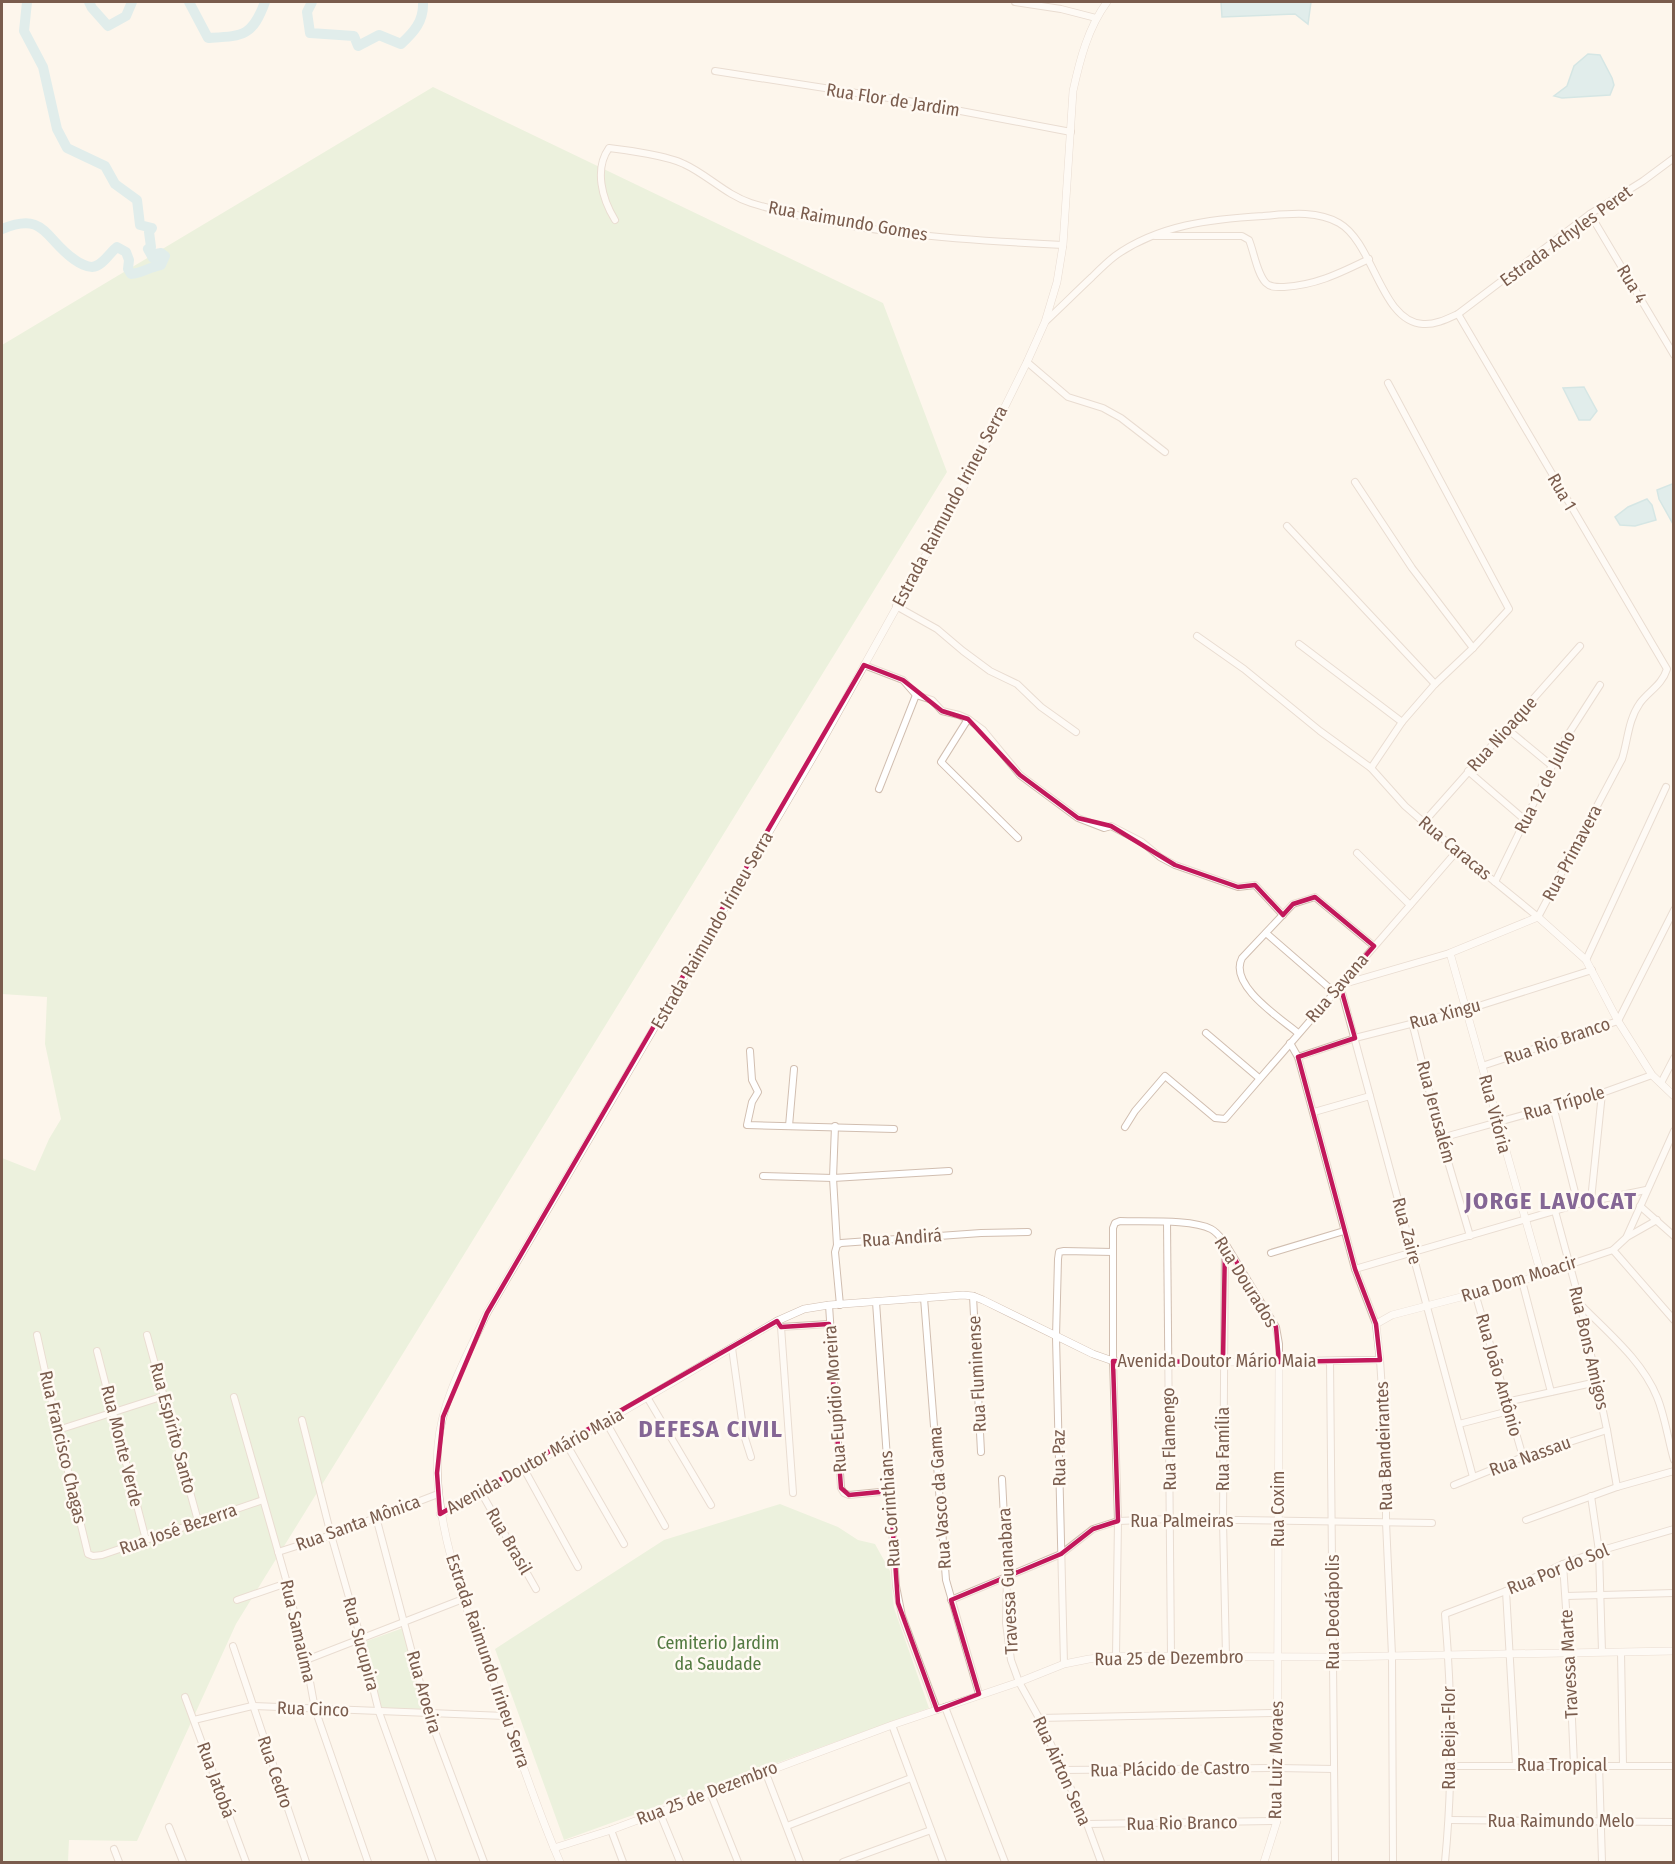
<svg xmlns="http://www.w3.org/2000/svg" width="1675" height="1864" viewBox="0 0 1675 1864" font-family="'Fira Sans Condensed',sans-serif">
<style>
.green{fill:#d8ecc9}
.water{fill:#bfe3e8;stroke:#a5d3da;stroke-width:1.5}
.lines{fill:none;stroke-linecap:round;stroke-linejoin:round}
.river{stroke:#bfe3e8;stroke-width:10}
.minor-casing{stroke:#d1beb0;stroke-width:8}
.tertiary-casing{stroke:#d1beb0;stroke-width:8}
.minor{stroke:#fff;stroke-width:6}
.tertiary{stroke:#fff;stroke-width:7}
.marked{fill:none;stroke:#c2185b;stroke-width:4.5;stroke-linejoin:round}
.labels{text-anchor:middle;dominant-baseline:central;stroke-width:5;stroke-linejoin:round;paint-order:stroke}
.street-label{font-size:18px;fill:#7a5c4d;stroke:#fffaf3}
.park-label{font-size:18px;fill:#537a41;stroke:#fffaf3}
.district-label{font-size:24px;font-weight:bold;letter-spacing:1.5px;fill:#846695;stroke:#fffaf3}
</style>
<rect width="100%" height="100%" fill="#fdf6ec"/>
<g class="green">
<polygon points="433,87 883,303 947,472 236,1624 137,1841 69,1840 68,1862 2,1862 2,1158 35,1171 49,1139 61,1119 45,1044 47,997 2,994 2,345"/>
<polygon points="780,1504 838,1527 858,1540 875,1544 890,1571 894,1608 929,1708 564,1840 495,1649 664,1540"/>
<polygon points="403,1628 424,1709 381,1708 364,1642"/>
</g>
<g class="water">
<polygon points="1221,2 1311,2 1308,24 1295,14 1222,17"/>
<polygon points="1588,54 1600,55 1612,78 1614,85 1610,95 1562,98 1554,96 1567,86 1574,66"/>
<polygon points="1584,387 1597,411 1590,420 1579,420 1563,388"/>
<polygon points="1672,484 1674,485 1673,524 1659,499 1657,490"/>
<polygon points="1647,499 1652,505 1656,520 1635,526 1620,525 1615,517 1628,507"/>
</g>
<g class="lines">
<g class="river">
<polyline points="89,2 92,8 108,26 126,16 132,2"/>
<path d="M 189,2 L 208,38 C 243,36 252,37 265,2"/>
<path d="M 312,2 L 307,12 L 310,33 L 354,36 L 358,46 L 379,35 L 401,44 C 414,32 424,21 423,2"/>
<path d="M 2,229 C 46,211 44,239 75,260 C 79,263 87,267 92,267 C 103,266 109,253 117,247 L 126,252 L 129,260 L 128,269 L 131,274 C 142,273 150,267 161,265 L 165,256 L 161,253 L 156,254 L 153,258 L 148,249 L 151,247 L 149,232 L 152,228 L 140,225 L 137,200 L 115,184 L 105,166 L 67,148 L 57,129 L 43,67 L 24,31 L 27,2"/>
</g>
<g class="minor-casing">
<g id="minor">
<polyline points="1015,2 1061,9 1096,18"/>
<polyline points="715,71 908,101 1071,132"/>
<polyline points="1590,214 1674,355"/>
<path d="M 615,220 C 602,199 594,169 609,148 C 627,150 668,156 684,164 C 708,175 726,195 751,203 C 850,233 959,240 1063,245"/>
<path d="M 1155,236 L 1242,236 L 1249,240 C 1254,252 1257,274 1266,283 C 1271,288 1278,287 1284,287 C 1317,285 1340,273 1369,259"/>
<path d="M 1046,321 C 1061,307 1076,292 1092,277 C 1099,270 1107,262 1115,256 C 1158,225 1211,219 1263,216 C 1288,214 1316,210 1339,223 C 1374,243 1381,322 1423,324 C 1435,325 1447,319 1458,314 L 1590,214 L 1643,181 L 1674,158"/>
<polyline points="1027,362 1068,397 1103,408 1121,418 1165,452"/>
<polyline points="1355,482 1412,568 1473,648"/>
<polyline points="1287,526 1435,684"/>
<polyline points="896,606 937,629 963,651 990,671 1017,684 1041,707 1076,732"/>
<path d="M 1197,636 L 1244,669 L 1320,731 L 1371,768 L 1405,806 L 1457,851 L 1538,917 L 1622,759 C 1628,740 1628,720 1640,703 C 1649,691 1662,685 1667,669 L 1458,314"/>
<polyline points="1299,644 1402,722"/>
<polyline points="864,665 903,680 916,695 932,700 942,711 959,715 968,719 983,730 1020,775 1078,818 1104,828 1111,826 1142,842 1160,857 1175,865 1238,887 1255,885 1283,915"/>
<polyline points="968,719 941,762 1018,838"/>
<polyline points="1506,728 1552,766"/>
<polyline points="1371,768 1402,722 1435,684 1473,648 1509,609 1388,383"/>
<polyline points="1468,771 1525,820"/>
<polyline points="879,789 916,695"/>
<polyline points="1424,822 1580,646"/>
<polyline points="1357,853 1410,905"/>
<polyline points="1495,882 1564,741 1600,685"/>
<polyline points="1266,933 1334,992"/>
<polyline points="1450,953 1340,985 1473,1477"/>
<polyline points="1586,960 1666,787"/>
<polyline points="1412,1022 1441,1138 1470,1236"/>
<polyline points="1206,1033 1259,1078"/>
<path d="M 1298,1033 C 1280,1018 1228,985 1242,958 L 1293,904 L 1315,897 L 1374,946"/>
<polyline points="1290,1043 1298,1057 1355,1269 1376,1324"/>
<polyline points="750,1051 752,1080 758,1092 752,1102 747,1125 894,1129"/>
<polyline points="1298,1057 1355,1038 1466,1010 1592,970"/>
<polyline points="1482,1066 1618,1021 1674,910"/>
<polyline points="1661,1083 1674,1058"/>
<polyline points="1553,1106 1578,1204"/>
<polyline points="1314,1112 1370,1096"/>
<polyline points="789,1126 794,1069"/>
<polyline points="835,1126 833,1178 837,1245"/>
<polyline points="1125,1127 1135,1111 1165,1076 1215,1118 1225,1119 1457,851"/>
<polyline points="1441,1138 1602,1093 1652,1075"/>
<polyline points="763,1176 833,1178 949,1171"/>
<polyline points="1591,1200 1602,1093"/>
<polyline points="1640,1206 1674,1236"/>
<polyline points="1555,1211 1580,1303 1607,1430 1617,1487"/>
<polyline points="1167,1222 1171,1656"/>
<polyline points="1627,1236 1674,1131"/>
<polyline points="1225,1243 1223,1521 1226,1656"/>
<polyline points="1613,1250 1674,1320"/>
<polyline points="1271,1253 1344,1231"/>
<polyline points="1355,1269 1578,1204 1646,1190"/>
<polyline points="1541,1274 1613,1250 1627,1237 1657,1220"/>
<polyline points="1522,1281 1551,1392"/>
<polyline points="1475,1293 1523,1457"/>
<polyline points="973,1296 981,1452"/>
<polyline points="924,1298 946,1580 979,1694"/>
<polyline points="876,1302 896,1586 902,1616 937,1710"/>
<path d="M 1580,1304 C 1607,1332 1642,1360 1657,1397 C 1665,1416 1668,1440 1674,1460"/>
<polyline points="829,1305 841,1488 844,1493 849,1495 890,1491"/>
<polyline points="840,1305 835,1252 837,1245 841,1243 981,1233 1028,1232"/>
<polyline points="777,1321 781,1327 793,1493"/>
<polyline points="781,1327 829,1324"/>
<polyline points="37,1335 58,1430 88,1554 93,1556 102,1555 263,1500"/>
<polyline points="147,1335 198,1521"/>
<polyline points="732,1348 744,1435 751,1457"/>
<polyline points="97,1351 146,1540"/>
<polyline points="1380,1360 1386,1451 1386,1522 1392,1655 1393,1862"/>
<polyline points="1330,1361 1335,1862"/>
<polyline points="234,1397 287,1583 306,1660 315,1709 368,1862"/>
<polyline points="647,1397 711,1505"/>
<polyline points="1506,1402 1597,1382"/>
<polyline points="302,1420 331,1535 361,1639 379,1712 433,1862"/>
<polyline points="606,1422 665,1526"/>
<polyline points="1459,1424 1509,1411"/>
<polyline points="58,1430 164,1396"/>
<polyline points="567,1445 624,1544"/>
<polyline points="524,1469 578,1567"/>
<polyline points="1002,1479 1007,1576 1006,1623 1011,1660 1019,1682 1039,1718 1087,1824 1101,1862"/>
<polyline points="1454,1485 1523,1457 1607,1430"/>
<polyline points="482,1494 536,1589"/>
<polyline points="1591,1496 1599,1551 1602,1652"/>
<polyline points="376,1517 428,1713 484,1862"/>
<polyline points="1526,1520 1617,1487 1674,1471"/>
<polyline points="278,1552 331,1535 438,1494"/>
<polyline points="1563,1564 1569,1652 1574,1765"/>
<polyline points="1506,1591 1516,1765"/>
<polyline points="1566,1596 1674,1593"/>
<polyline points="237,1600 287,1583"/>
<polyline points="951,1600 1061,1554 1093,1529 1118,1521 1170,1519 1432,1523"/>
<polyline points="233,1646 306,1862"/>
<polyline points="1621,1652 1623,1765"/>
<path d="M 1116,1656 L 1118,1521 L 1113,1361 L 1113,1228 L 1115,1223 L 1120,1221 C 1143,1222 1192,1219 1211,1229 C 1217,1232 1221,1238 1225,1243 L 1276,1327 L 1279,1344 L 1279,1362"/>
<polyline points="306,1660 463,1599"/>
<polyline points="1064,1664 1056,1337 1058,1259 1059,1252 1064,1251 1113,1252"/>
<polyline points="185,1697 246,1862"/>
<polyline points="945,1707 1005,1862"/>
<polyline points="1039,1718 1277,1713"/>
<polyline points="194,1720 252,1706 505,1716"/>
<polyline points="892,1725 943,1862"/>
<polyline points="1599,1765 1602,1862"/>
<polyline points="1451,1766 1674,1766"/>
<polyline points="1062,1770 1278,1768 1334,1769"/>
<polyline points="765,1771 800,1862"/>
<polyline points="710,1792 738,1862"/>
<polyline points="659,1811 680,1862"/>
<polyline points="1449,1820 1674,1822"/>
<polyline points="1087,1824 1277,1821"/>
<polyline points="787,1826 911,1778"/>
<polyline points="169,1827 183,1862"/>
<polyline points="611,1830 623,1862"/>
<polyline points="114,1849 119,1862"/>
<polyline points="843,1862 931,1830"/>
<path d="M 1445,1862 C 1453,1780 1452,1697 1445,1614 L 1506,1591 L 1563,1564 L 1599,1551 L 1674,1529"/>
</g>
</g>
<g class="tertiary-casing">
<g id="tertiary">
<polyline points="440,1514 482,1494 777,1321 804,1309 829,1305 963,1295 973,1296 983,1300 1093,1354 1113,1361 1169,1363 1380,1360 1376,1324 1392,1315 1522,1281 1541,1274 1450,953 1538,917 1586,960 1618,1021 1652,1075 1674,1096"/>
<polyline points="554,1848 611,1830 892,1725 1019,1682 1064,1664 1089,1659 1116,1656 1333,1657 1674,1651"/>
<path d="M 560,1862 C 537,1810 519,1754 500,1700 C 472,1623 431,1528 438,1445 C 442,1398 468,1354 487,1313 L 816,752 L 978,461 L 1027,362 L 1045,322 L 1057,282 L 1063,245 L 1073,91 C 1080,59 1088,28 1107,2"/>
<polyline points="1264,1862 1277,1821 1279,1362"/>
</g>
</g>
<use href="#minor" class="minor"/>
<use href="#tertiary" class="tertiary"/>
</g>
<path d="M0 0H1675V1864H0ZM 864,665 L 903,680 L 942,711 L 968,719 L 1020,775 L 1078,818 L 1111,826 L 1175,865 L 1238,887 L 1255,885 L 1283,915 L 1293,904 L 1315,897 L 1374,946 L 1340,985 L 1355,1038 L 1298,1057 L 1355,1269 L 1376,1324 L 1380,1360 L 1279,1362 L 1276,1327 L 1225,1243 L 1223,1362 L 1113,1361 L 1118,1521 L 1093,1529 L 1061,1554 L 951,1600 L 979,1694 L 937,1710 L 898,1603 L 890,1491 L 849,1495 L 841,1488 L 829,1324 L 781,1327 L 777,1321 L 440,1514 L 437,1473 L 443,1417 L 487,1313 Z" fill="#fdf6ec" fill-opacity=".55" fill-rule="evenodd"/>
<path class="marked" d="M 864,665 L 903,680 L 942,711 L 968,719 L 1020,775 L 1078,818 L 1111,826 L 1175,865 L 1238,887 L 1255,885 L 1283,915 L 1293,904 L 1315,897 L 1374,946 L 1340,985 L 1355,1038 L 1298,1057 L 1355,1269 L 1376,1324 L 1380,1360 L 1279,1362 L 1276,1327 L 1225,1243 L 1223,1362 L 1113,1361 L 1118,1521 L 1093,1529 L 1061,1554 L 951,1600 L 979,1694 L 937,1710 L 898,1603 L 890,1491 L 849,1495 L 841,1488 L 829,1324 L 781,1327 L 777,1321 L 440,1514 L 437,1473 L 443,1417 L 487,1313 Z"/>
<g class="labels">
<g class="street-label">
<text transform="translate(893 100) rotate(9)">Rua Flor de Jardim</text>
<text transform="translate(848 221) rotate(10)">Rua Raimundo Gomes</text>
<text transform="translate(1566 236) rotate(-36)">Estrada Achyles Peret</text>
<text transform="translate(1632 284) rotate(59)">Rua 4</text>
<text transform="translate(1562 492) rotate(60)">Rua 1</text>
<text transform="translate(950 506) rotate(-62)">Estrada Raimundo Irineu Serra</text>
<text transform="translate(1502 734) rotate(-48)">Rua Nioaque</text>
<text transform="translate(1545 782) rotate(-63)">Rua 12 de Julho</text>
<text transform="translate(1455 848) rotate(40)">Rua Caracas</text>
<text transform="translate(1572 853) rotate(-62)">Rua Primavera</text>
<text transform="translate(712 930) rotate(-60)">Estrada Raimundo Irineu Serra</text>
<text transform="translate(1337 988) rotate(-49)">Rua Savana</text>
<text transform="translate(1445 1014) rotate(-15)">Rua Xingu</text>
<text transform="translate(1557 1041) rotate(-19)">Rua Rio Branco</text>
<text transform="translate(1564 1103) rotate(-16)">Rua Trípole</text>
<text transform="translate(1436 1112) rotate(75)">Rua Jerusalém</text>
<text transform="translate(1495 1114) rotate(75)">Rua Vitória</text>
<text transform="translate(1407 1231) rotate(75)">Rua Zaire</text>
<text transform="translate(902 1238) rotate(-4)">Rua Andirá</text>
<text transform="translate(1519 1279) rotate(-17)">Rua Dom Moacir</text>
<text transform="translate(1246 1282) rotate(58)">Rua Dourados</text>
<text transform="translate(1589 1348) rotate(77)">Rua Bons Amigos</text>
<text x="1217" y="1361">Avenida Doutor Mário Maia</text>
<text transform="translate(977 1374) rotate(-93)">Rua Fluminense</text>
<text transform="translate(1499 1375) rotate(74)">Rua João Antônio</text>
<text transform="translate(835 1399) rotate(-94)">Rua Eupídio Moreira</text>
<text transform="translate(173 1428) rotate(75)">Rua Espírito Santo</text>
<text transform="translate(1169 1439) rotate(-91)">Rua Flamengo</text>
<text transform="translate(122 1446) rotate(76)">Rua Monte Verde</text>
<text transform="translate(1384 1446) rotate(-92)">Rua Bandeirantes</text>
<text transform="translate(63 1447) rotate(77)">Rua Francisco Chagas</text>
<text transform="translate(1223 1449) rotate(-90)">Rua Família</text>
<text transform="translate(1530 1456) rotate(-20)">Rua Nassau</text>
<text transform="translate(1059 1458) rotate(-91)">Rua Paz</text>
<text transform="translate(535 1461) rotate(-29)">Avenida Doutor Mário Maia</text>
<text transform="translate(940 1498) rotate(-94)">Rua Vasco da Gama</text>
<text transform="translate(890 1509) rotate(-94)">Rua Corinthians</text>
<text transform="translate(1278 1509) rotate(-90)">Rua Coxim</text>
<text x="1182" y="1521">Rua Palmeiras</text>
<text transform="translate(358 1523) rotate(-20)">Rua Santa Mônica</text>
<text transform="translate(178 1529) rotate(-19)">Rua José Bezerra</text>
<text transform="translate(509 1541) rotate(60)">Rua Brasil</text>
<text transform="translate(1558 1569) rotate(-22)">Rua Por do Sol</text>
<text transform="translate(1008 1581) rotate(-93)">Travessa Guanabara</text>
<text transform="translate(1333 1612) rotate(-90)">Rua Deodápolis</text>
<text transform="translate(298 1631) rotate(77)">Rua Samaúma</text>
<text transform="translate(361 1644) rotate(75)">Rua Sucupira</text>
<text transform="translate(1169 1658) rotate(-1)">Rua 25 de Dezembro</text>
<text transform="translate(488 1661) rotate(71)">Estrada Raimundo Irineu Serra</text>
<text transform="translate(1569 1664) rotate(-93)">Travessa Marte</text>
<text transform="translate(424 1692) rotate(74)">Rua Aroeira</text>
<text transform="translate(313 1709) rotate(2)">Rua Cinco</text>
<text transform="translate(1449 1738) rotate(-90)">Rua Beija-Flor</text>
<text transform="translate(1276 1760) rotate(-89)">Rua Luiz Moraes</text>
<text x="1562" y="1765">Rua Tropical</text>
<text transform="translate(1170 1769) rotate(-1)">Rua Plácido de Castro</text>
<text transform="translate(1062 1771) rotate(66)">Rua Airton Sena</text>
<text transform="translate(275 1772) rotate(71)">Rua Cedro</text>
<text transform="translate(216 1780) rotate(70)">Rua Jatobá</text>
<text transform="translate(707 1793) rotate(-21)">Rua 25 de Dezembro</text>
<text x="1561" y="1821">Rua Raimundo Melo</text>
<text transform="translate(1182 1823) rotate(-1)">Rua Rio Branco</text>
</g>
<g class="park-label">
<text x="718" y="1643">Cemiterio Jardim<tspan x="718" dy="21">da Saudade</tspan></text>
</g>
<g class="district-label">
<text x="1551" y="1201">JORGE LAVOCAT</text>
<text x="711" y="1429">DEFESA CIVIL</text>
</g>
</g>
<rect width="1675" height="1864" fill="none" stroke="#7a5c4d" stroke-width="6"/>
</svg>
